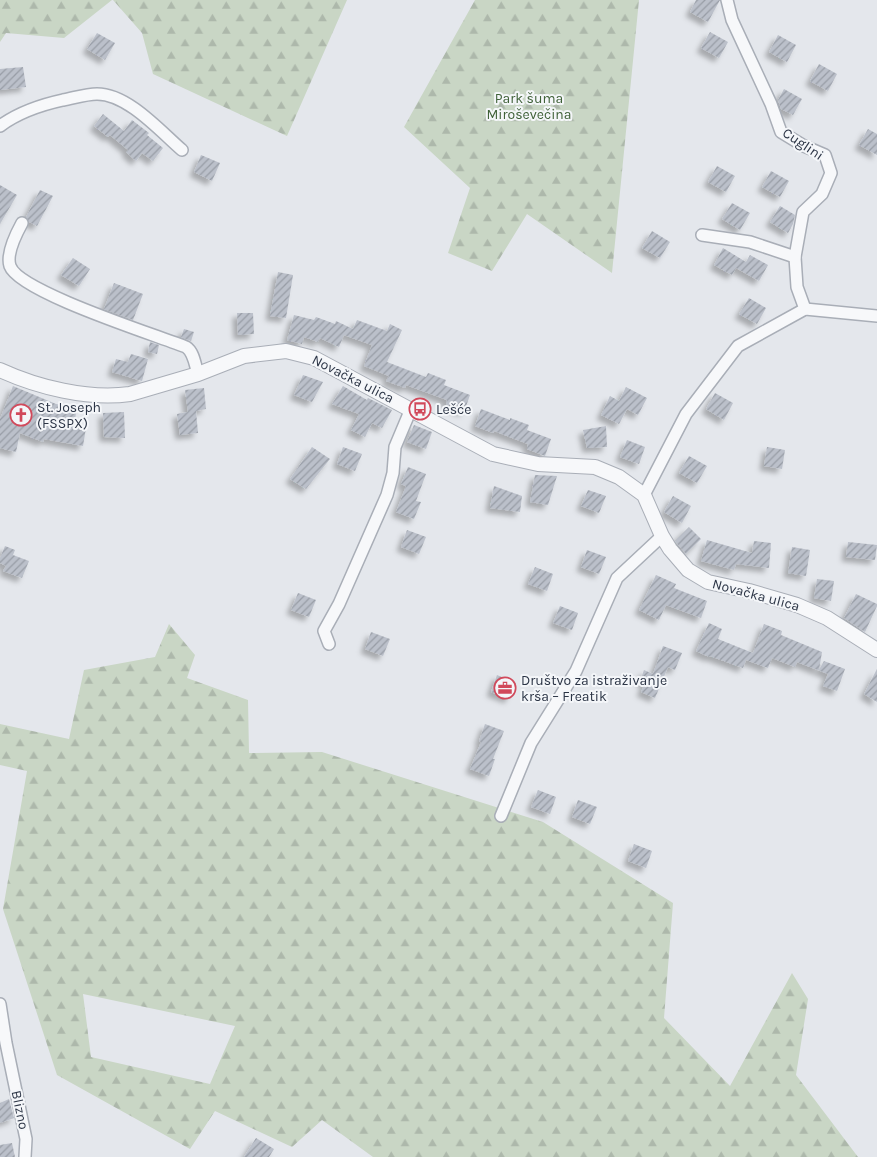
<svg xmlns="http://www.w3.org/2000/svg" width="877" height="1157" viewBox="0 0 877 1157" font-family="Karla,sans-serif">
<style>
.forest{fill:url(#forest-firs);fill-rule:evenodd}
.building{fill:url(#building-hatch);filter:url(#shadow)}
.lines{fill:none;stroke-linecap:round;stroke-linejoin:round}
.minor-casing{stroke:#a9aeb7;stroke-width:14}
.tertiary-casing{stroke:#a9aeb7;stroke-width:16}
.minor{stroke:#f7f8fa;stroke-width:11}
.tertiary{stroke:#f7f8fa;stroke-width:14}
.labels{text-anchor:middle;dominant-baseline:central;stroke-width:4;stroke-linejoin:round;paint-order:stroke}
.park-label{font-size:14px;fill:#3f6138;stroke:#f4f6f9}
.street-label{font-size:14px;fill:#2b3445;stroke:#f4f6f9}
.poi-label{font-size:14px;fill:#2b3445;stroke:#f4f6f9;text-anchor:start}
</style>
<defs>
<pattern id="forest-firs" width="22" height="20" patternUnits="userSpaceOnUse" patternTransform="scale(1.25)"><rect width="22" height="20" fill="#c9d6c5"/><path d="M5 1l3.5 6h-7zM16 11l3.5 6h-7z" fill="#adb8ab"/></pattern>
<pattern id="building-hatch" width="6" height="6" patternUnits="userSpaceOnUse" patternTransform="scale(1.25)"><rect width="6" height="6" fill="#bbc0ca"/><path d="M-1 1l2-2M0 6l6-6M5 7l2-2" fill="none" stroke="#989da6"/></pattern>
<filter id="shadow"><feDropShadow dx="-4.5" dy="4.5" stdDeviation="2.5" flood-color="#0004"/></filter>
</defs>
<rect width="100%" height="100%" fill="#e4e7ec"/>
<g class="forest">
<polygon points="0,0 112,0 64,38 6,33 0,42"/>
<polygon points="113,0 347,0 287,136 153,74 142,33"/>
<polygon points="475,0 639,0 612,273 527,214 492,271 448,253 470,188 404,127"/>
<path d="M 169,624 L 195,655 L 187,678 L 248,700 L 249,753 L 322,752 L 543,822 L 673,903 L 664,1018 L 730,1086 L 792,973 L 808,999 L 796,1075 L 858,1157 L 373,1157 L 322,1120 L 292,1147 L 215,1111 L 190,1149 L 57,1075 L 3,909 L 27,771 L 0,765 L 0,724 L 69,739 L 84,670 L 155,657 ZM 83,994 L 235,1026 L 210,1084 L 91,1057 Z"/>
</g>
<g class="building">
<polygon points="696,0 720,0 708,22 690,12"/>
<polygon points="710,32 728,42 719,58 701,48"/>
<polygon points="97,33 115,43 105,60 87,49"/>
<polygon points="778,35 796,45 787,62 769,52"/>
<polygon points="819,64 837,74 828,91 810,81"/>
<polygon points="23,67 26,87 0,90 0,69"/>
<polygon points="784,89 802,99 793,115 781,109 778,100"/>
<polygon points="103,114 124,131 132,120 149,133 147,135 163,148 153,161 142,153 136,161 126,152 128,150 110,135 108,137 94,126"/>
<polygon points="868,129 877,134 877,155 859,145"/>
<polygon points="201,155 220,163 212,181 194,172"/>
<polygon points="717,166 735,176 726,192 708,182"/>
<polygon points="771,171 789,181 780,197 762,187"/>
<polygon points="0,185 17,195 0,224"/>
<polygon points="40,190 53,196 37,226 29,222 26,217"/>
<polygon points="732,203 750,213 740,230 722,219"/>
<polygon points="780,206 795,215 793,224 788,233 770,222"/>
<polygon points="652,231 670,242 660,258 642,248"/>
<polygon points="723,248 746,262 750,255 768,265 759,281 736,268 732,275 714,265"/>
<polygon points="73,258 90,269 79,286 61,275"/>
<polygon points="278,272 293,275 286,318 270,316"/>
<polygon points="114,283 143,294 133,320 104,309"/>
<polygon points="749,298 766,308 757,324 739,314"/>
<polygon points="237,313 253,313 254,334 238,335"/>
<polygon points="294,315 314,320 316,317 335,324 336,321 353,329 357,320 387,331 390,324 402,330 387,362 426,377 428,373 446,380 444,385 470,395 464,412 446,405 447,400 406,385 405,388 386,381 389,376 364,366 372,345 344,335 339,347 320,338 318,342 304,337 302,344 287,340"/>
<polygon points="184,329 194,332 191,341 181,337"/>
<polygon points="150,342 159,345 157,354 148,352"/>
<polygon points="131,354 148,359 142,381 112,372 116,359 128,362"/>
<polygon points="303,375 323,382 312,402 294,395"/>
<polygon points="13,386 56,404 77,407 74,426 86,428 83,446 44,439 43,442 20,433 16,452 0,448 0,419"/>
<polygon points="343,386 367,400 368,398 392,410 382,428 372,423 365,437 351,430 359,414 332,404"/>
<polygon points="626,387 647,398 638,415 627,409 619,424 601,415 610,396 619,401"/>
<polygon points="204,388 206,409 196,411 198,433 180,435 177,414 188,412 185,390"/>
<polygon points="715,393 733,403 724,420 706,409"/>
<polygon points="481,409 510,420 510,418 529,425 527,430 551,439 545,456 527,449 528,444 494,431 493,433 475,426"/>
<polygon points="124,412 125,438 104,437 103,413"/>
<polygon points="414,425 432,432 426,449 407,442"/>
<polygon points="606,426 607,447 587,448 583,430"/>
<polygon points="627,440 645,447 639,464 620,457"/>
<polygon points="312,447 330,459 306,489 290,479"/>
<polygon points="343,447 362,454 355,471 337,464"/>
<polygon points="767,447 785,450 782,469 764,466"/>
<polygon points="689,456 707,466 697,483 679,473"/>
<polygon points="408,467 426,474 416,501 421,502 414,519 396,512 406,486 401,484"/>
<polygon points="535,475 557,476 548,505 530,502"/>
<polygon points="494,486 522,496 520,512 490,508"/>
<polygon points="588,490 606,496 599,513 581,506"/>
<polygon points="673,496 691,506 682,523 664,512"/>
<polygon points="689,527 701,539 686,554 675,541"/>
<polygon points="407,530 426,537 419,554 401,547"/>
<polygon points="707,540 752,553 754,541 771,543 769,568 736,564 734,570 701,561"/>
<polygon points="848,542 877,545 875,560 846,557"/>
<polygon points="5,546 15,550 13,555 29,561 22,578 3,571 6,566 0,563 0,558"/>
<polygon points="792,547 810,550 806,576 788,573"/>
<polygon points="587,550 606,557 599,574 581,567"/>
<polygon points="535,567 553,574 547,591 528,584"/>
<polygon points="656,575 676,584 674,588 707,601 701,618 666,605 659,620 639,610"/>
<polygon points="817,579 834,581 831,601 814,598"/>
<polygon points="298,593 316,600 309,617 291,610"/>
<polygon points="856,594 877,604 877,606 865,632 844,618"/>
<polygon points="560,606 578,613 572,630 553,623"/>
<polygon points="709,623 722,629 718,639 753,653 764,624 782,631 781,635 822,652 819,670 824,661 845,669 837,691 823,686 828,674 797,662 795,667 772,658 768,668 746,660 743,668 710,656 709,657 696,651"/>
<polygon points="371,632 390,639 383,656 365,649"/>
<polygon points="663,646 682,653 675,670 668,667 655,698 641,692 645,683 640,681 644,670 653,674"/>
<polygon points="877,669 877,702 864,694"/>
<polygon points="497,675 516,683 509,699 491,692"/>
<polygon points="485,724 504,731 493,759 495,759 489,776 470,769 481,742 479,741"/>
<polygon points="538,790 556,797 550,814 531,807"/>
<polygon points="578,800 597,807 590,824 572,817"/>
<polygon points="634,844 652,851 646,868 628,861"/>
<polygon points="9,1099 14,1118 0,1123 0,1103"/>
<polygon points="256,1138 274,1149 269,1157 244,1157"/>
<polygon points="12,1143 15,1157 0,1157 0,1145"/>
</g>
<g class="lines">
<g class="minor-casing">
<g id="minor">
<polyline points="727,0 732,20 771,104 781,132 804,146 825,155 831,173 822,194 803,212 795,257 797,287 805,309"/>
<path d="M 0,126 C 19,112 40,105 63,100 C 74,98 86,94 97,94 C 128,94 160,131 182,150"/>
<path d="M 22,223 C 16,234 6,254 10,266 C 19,292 156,335 186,347 C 194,352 195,365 198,374"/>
<polyline points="702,235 750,242 795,257"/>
<polyline points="644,495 686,414 738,346 805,309 877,316"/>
<polyline points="329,644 324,631 339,604 387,495 393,473 395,447 411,409"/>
<polyline points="501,816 531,743 576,671 617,578 662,536"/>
<polyline points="0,1004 6,1043 26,1139 25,1157"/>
</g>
</g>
<g class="tertiary-casing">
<path id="tertiary" d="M 0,370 C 37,387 88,400 130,394 L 198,374 L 244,356 L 286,351 L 314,358 L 493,454 L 538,464 L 595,467 L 619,477 L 644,495 L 662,536 L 670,549 L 688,570 L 708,582 L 749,591 L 797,605 L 827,618 L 877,650"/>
</g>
<use href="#minor" class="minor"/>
<use href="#tertiary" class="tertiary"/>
</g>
<defs>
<g id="bus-ring" transform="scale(1.125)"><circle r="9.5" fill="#f4f6f9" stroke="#d1495b" stroke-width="1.5"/><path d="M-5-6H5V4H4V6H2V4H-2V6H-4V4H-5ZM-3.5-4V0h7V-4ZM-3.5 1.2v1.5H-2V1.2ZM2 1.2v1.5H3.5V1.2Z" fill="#d1495b"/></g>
<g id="church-ring" transform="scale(1.125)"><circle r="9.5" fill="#f4f6f9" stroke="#d1495b" stroke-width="1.5"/><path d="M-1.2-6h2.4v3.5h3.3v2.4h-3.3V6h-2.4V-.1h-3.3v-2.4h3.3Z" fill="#d1495b"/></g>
<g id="office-ring" transform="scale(1.125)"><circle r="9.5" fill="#f4f6f9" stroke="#d1495b" stroke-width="1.5"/><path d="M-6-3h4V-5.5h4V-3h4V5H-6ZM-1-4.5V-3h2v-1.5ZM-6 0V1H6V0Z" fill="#d1495b"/></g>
</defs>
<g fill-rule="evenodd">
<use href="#bus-ring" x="420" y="409"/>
<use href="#church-ring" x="21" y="415"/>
<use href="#office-ring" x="505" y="688"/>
</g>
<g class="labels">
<g class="park-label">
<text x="529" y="98">Park šuma<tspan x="529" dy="16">Miroševečina</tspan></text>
</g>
<g class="street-label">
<text transform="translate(803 144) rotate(34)">Cuglini</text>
<text transform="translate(353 379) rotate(27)">Novačka ulica</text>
<text transform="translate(756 595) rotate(15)">Novačka ulica</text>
<text transform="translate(20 1110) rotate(78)">Blizno</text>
</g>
<g class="poi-label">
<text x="37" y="407">St. Joseph<tspan x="37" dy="16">(FSSPX)</tspan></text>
<text x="436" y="409">Lešće</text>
<text x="521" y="680">Društvo za istraživanje<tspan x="521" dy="16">krša – Freatik</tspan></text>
</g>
</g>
</svg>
